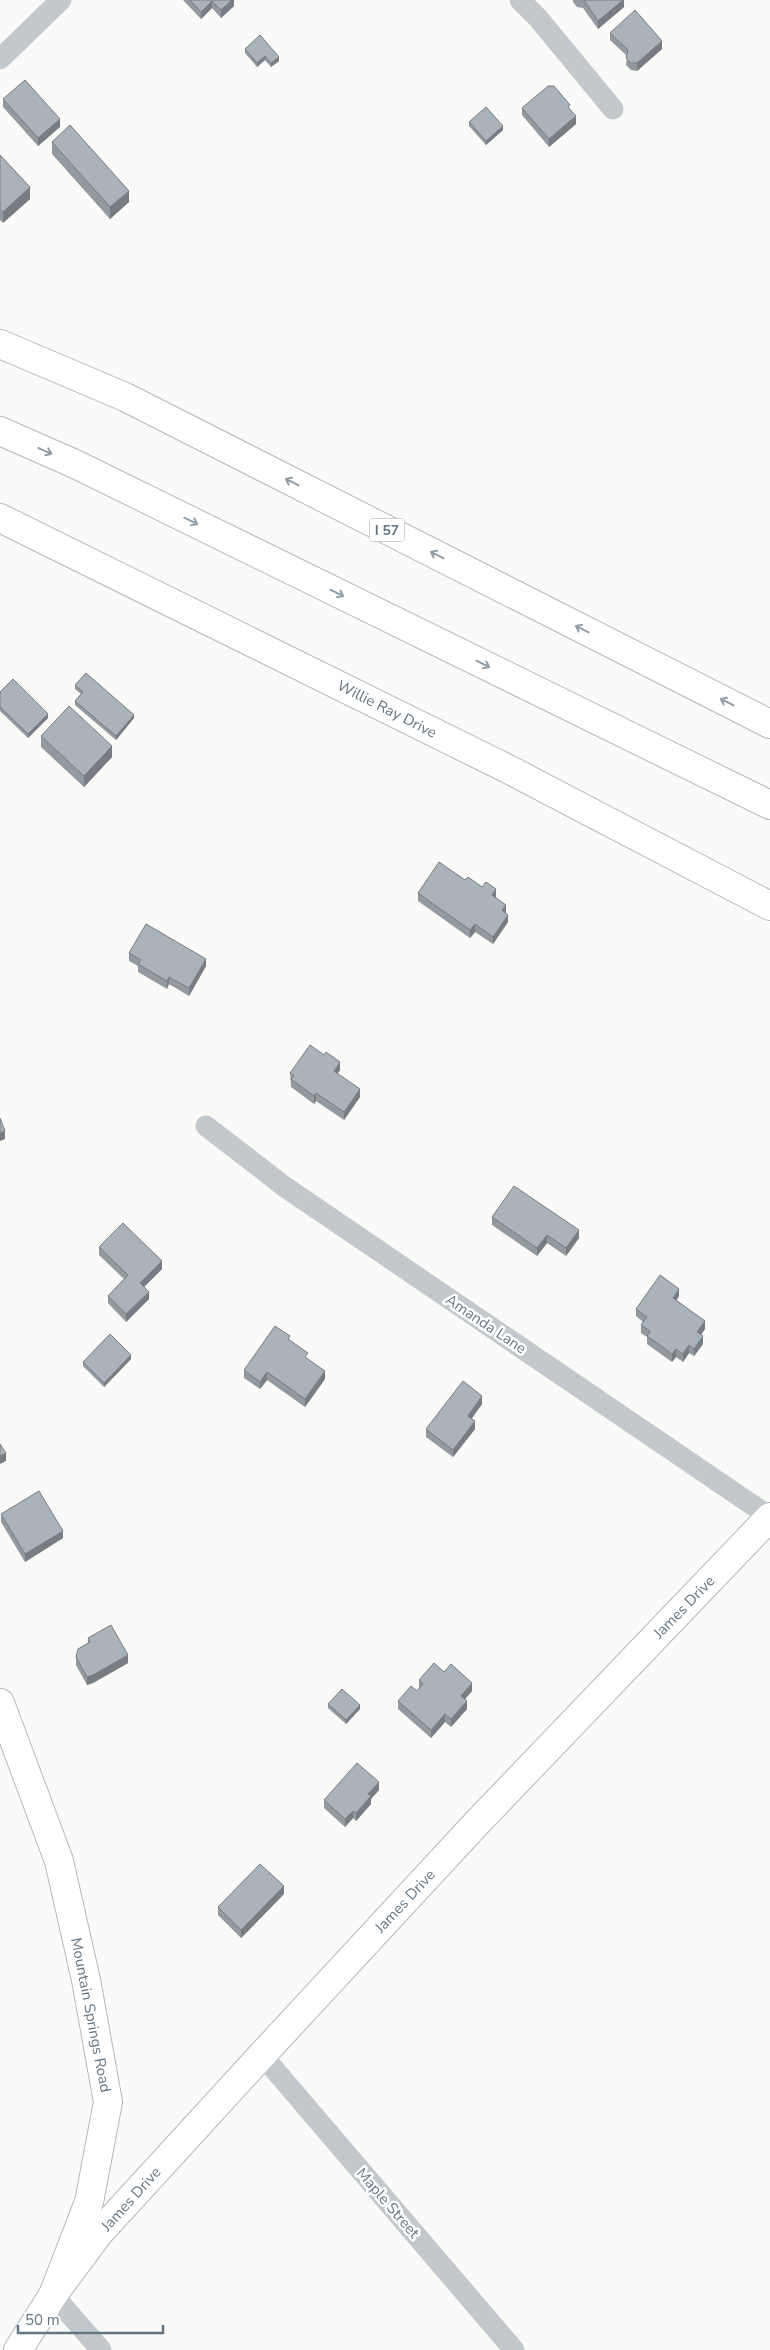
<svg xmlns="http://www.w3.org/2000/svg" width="770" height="2350" viewBox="0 0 770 2350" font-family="'Nunito Sans',sans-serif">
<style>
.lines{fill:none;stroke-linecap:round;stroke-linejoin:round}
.secondary-casing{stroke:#b3babf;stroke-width:30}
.highway-casing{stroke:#b4b9bd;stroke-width:30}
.street{stroke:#c3c8cc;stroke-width:21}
.secondary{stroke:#fff;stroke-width:28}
.highway{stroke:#fff;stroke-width:28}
.wall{fill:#929a9f}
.shaded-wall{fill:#777d82}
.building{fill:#aab3b9;stroke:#777d82}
.oneway{stroke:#939fa8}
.labels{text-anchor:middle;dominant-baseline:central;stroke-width:5;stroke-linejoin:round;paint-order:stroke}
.shield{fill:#fff;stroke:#939fa8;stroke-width:1}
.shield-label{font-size:14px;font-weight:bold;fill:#657683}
.street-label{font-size:15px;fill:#657683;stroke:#fff}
</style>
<rect width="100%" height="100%" fill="#fafaf8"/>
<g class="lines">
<g class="secondary-casing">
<g id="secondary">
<polyline points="0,518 508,769 770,906"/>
<polyline points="0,1703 59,1861 86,1980 108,2102 89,2202 53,2295 18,2350"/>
<polyline points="53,2295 99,2233 262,2055 474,1826 770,1517"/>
</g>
</g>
<g class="highway-casing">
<g id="highway">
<polyline points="0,344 125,397 770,724"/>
<polyline points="0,431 75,464 770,805"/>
</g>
</g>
<g class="street">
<polyline points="520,0 538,18 613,109"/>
<polyline points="0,59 61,0"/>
<polyline points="206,1126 285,1187 770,1517"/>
<polyline points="262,2055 514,2350"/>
<polyline points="53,2295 101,2350"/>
</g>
<use href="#secondary" class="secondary"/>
<use href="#highway" class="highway"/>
</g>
<g class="wall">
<polygon points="183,0 234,0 234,6 221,18 212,8 201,19"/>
<polygon points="573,0 624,0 624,7 598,29 583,8 577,7 573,2"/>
<polygon points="610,33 662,49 637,71 631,70 626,65 627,56 610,40"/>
<polygon points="245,49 279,61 271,67 265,60 257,67 245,53"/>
<polygon points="3,99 60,127 38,146 3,107"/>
<polygon points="522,108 570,109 576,124 549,147 522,115"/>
<polygon points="469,122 503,130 486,145 469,126"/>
<polygon points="52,142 129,202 110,219 52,154"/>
<polygon points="0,155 30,199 3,223 0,220"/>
<polygon points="75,685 134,718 116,740 75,705 75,701 81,694 75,689"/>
<polygon points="0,692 48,718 28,738 0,711"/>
<polygon points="41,736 112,757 84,787 41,747"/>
<polygon points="465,880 482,887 496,896 496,897 506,913 508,922 493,944 475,932 470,938 418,901 418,893"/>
<polygon points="129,953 206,966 189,996 169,984 167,989 138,972 138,966 129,961"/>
<polygon points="340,1070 337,1074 360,1097 344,1120 316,1101 314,1104 291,1087 290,1073"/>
<polygon points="492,1217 579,1238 566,1256 547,1243 537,1256 492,1225"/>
<polygon points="99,1247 162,1269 144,1287 149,1299 126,1322 108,1303 108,1296 124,1279 99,1255"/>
<polygon points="679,1296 676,1301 705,1329 701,1335 703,1344 694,1356 689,1353 683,1362 676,1357 672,1362 647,1344 647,1337 641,1333 641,1325 643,1322 636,1316 636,1309"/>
<polygon points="290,1340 325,1379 305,1407 267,1380 260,1389 244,1378 244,1370"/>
<polygon points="131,1359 104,1387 83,1366 83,1362"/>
<polygon points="482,1404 471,1419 475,1429 453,1457 426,1437 426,1429"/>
<polygon points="1,1514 63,1538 25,1562 1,1522"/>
<polygon points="88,1638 128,1663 93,1683 87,1685 76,1665 76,1657 88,1643"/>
<polygon points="444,1672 472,1691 465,1699 467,1709 451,1727 445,1722 431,1738 398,1709 398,1701 417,1691 419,1688 419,1680"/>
<polygon points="328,1704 360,1709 346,1724 328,1708"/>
<polygon points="379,1790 371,1799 371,1804 356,1821 353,1818 345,1827 324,1808 324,1800"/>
<polygon points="284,1894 241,1938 218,1915 218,1907"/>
</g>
<g class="shaded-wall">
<polygon points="232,0 234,0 234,6 221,18 221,10"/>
<polygon points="623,0 624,0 624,7 598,29 598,21"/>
<polygon points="212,1 212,8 201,19 201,12"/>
<polygon points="662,41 662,49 637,71 637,63"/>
<polygon points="265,56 265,60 257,67 257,63"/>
<polygon points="279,57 279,61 271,67 271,63"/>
<polygon points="576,116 576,124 549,147 549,139"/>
<polygon points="60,119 60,127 38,146 38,138"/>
<polygon points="503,126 503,130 486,145 486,141"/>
<polygon points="30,187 30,199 3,223 3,212"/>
<polygon points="129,191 129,202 110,219 110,207"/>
<polygon points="48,714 48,718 28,738 28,734"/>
<polygon points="134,715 134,718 116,740 116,736"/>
<polygon points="112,746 112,757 84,787 84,776"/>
<polygon points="496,889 496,896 492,903 492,895"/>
<polygon points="506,905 506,913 502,910"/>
<polygon points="508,915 508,922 493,944 493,937"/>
<polygon points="475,924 475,932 470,938 470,930"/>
<polygon points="206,959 206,966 189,996 189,988"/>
<polygon points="169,977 169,984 167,989 167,981"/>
<polygon points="340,1062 340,1070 334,1079 334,1071"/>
<polygon points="360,1089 360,1097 344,1120 344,1112"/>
<polygon points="316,1093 316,1101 314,1104 314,1096"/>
<polygon points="5,1131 5,1139 0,1141 0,1133"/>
<polygon points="579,1230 579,1238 566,1256 566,1248"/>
<polygon points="547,1235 547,1243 537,1256 537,1248"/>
<polygon points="162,1261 162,1269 140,1291 140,1283"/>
<polygon points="679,1289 679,1296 673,1306 673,1298"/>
<polygon points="149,1292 149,1299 126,1322 126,1314"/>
<polygon points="705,1321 705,1329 697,1340 697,1332"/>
<polygon points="703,1336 703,1344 694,1356 694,1349"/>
<polygon points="689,1345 689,1353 683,1362 683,1354"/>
<polygon points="676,1349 676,1357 672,1362 672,1354"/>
<polygon points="131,1355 131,1359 104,1387 104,1383"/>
<polygon points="325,1371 325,1379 305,1407 305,1399"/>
<polygon points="267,1372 267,1380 260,1389 260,1382"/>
<polygon points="482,1396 482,1404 468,1424 468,1416"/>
<polygon points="475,1421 475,1429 453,1457 453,1450"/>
<polygon points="6,1453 6,1461 0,1464 0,1456"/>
<polygon points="63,1531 63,1538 25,1562 25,1554"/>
<polygon points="128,1655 128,1663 93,1683 87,1685 87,1677"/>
<polygon points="472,1683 472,1691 461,1704 461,1696"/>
<polygon points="467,1701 467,1709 451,1727 451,1719"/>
<polygon points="360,1705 360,1709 346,1724 346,1720"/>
<polygon points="445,1714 445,1722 431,1738 431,1730"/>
<polygon points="379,1782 379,1790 371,1799 371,1804 356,1821 356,1813 368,1794"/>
<polygon points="353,1811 353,1818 345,1827 345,1819"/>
<polygon points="284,1886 284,1894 241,1938 241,1930"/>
</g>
<g class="building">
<polygon points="190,0 232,0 221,10 212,1 201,12"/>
<polygon points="584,0 623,0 598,21"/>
<polygon points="635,10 662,41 637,63 631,63 626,58 628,50 610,33"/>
<polygon points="260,35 279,57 271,63 265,56 257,63 245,49"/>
<polygon points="25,80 60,119 38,138 3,99"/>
<polygon points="548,86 554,86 570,105 568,107 576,116 549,139 522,108"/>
<polygon points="486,107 503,126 486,141 469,122"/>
<polygon points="70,125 129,191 110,207 52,142"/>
<polygon points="0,155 30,187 3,212 0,209"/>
<polygon points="86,673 134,715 116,736 75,701 83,692 75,685"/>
<polygon points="13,679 48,714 28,734 0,707 0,692"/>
<polygon points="69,706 112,746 84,776 41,736"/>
<polygon points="439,862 465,880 468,877 482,887 486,882 496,889 492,895 506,905 502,910 508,915 493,937 475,924 470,930 418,893"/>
<polygon points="146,924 206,959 189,988 169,977 167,981 138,964 141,960 129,953"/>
<polygon points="310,1045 324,1055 326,1052 340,1062 334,1071 360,1089 344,1112 316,1093 314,1096 291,1079 294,1076 290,1073"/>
<polygon points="0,1118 5,1131 0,1133"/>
<polygon points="514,1186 579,1230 566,1248 547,1235 537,1248 492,1217"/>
<polygon points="123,1223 162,1261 140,1283 149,1292 126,1314 108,1296 128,1275 99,1247"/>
<polygon points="660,1275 679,1289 673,1298 705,1321 697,1332 703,1336 694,1349 689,1345 683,1354 676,1349 672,1354 647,1336 650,1331 641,1325 647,1317 636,1309"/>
<polygon points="275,1326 290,1336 288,1339 308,1353 305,1357 325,1371 305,1399 267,1372 260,1382 244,1370"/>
<polygon points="110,1334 131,1355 104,1383 83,1362"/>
<polygon points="463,1381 482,1396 468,1416 475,1421 453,1450 426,1429"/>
<polygon points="0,1444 6,1453 0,1456"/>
<polygon points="39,1491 63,1531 25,1554 1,1514"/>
<polygon points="111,1625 128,1655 93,1675 87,1677 76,1657 78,1649 90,1642 88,1638"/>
<polygon points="434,1663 444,1672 451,1664 472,1683 461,1696 467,1701 451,1719 445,1714 431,1730 398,1701 411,1686 417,1691 423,1684 419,1680"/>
<polygon points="342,1689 360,1705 346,1720 328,1704"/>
<polygon points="357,1763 379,1782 368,1794 371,1796 356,1813 353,1811 345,1819 324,1800"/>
<polygon points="260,1864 284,1886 241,1930 218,1907"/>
</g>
<defs><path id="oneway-shaft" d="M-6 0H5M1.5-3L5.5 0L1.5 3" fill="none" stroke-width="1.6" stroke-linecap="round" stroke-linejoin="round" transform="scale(1.25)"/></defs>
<g class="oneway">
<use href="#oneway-shaft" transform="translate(45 451) rotate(24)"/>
<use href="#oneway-shaft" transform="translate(292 482) rotate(-153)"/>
<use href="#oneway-shaft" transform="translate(191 521) rotate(26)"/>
<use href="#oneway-shaft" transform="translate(437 555) rotate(-153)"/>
<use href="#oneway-shaft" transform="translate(337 593) rotate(26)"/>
<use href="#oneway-shaft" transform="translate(582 629) rotate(-153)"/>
<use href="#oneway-shaft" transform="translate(483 664) rotate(26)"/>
<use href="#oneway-shaft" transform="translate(727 702) rotate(-153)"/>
</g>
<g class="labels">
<rect class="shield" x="369.5" y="518.5" width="35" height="23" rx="4"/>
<g class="shield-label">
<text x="387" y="530">I 57</text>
</g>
<g class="street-label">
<text transform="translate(387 709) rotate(27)">Willie Ray Drive</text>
<text transform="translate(486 1324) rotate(34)">Amanda Lane</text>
<text transform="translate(684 1607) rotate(-46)">James Drive</text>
<text transform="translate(405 1901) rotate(-47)">James Drive</text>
<text transform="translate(91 2015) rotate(79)">Mountain Springs Road</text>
<text transform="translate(131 2199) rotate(-48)">James Drive</text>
<text transform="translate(388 2203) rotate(49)">Maple Street</text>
</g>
</g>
<path d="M18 2325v8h145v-8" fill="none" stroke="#657683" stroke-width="2.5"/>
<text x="25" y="2325" font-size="15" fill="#657683" stroke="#ffffff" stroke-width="4" paint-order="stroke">50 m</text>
</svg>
